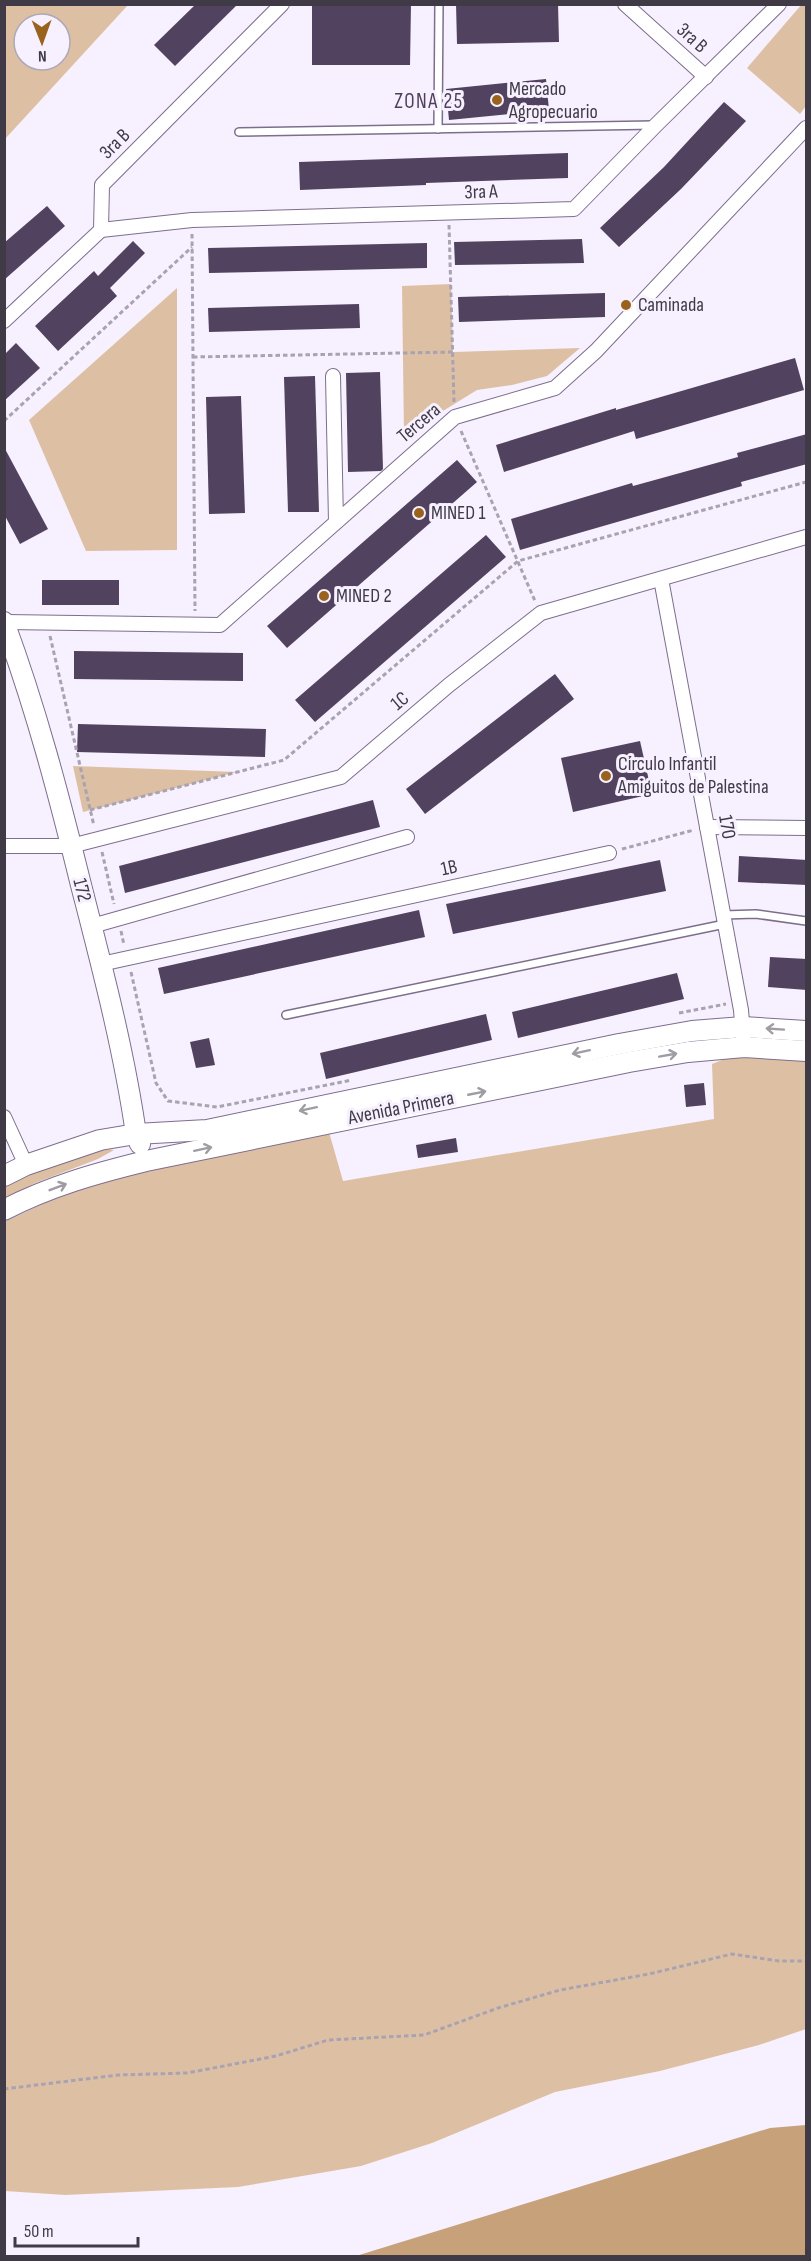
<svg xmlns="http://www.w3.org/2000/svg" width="811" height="2261" viewBox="0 0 811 2261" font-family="'Sofia Sans Condensed',sans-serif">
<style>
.green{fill:#ddc0a4;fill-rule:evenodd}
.water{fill:#c7a179}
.building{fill:#51435f}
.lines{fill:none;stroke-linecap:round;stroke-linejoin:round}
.lane-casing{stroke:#7d6e8d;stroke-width:10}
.street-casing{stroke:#7d6e8d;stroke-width:16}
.secondary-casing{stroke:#7d6e8d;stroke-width:22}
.path{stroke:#a9a2b0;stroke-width:3;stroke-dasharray:4.5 3;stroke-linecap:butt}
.lane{stroke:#fff;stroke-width:7}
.street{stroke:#fff;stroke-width:14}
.secondary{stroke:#fff;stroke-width:20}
.oneway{stroke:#a09ca3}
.poi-dot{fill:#9a631d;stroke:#f7f0fe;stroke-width:2}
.labels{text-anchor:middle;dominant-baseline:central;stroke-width:6;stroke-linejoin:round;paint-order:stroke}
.street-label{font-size:20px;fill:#403a47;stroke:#f7f0fe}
.poi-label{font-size:20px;fill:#403a47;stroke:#f7f0fe;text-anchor:start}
.neighbourhood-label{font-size:21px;letter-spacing:1.5px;fill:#4e405c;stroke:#f7f0fe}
</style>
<rect width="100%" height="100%" fill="#f7f0fe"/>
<g class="green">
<path d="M 5,4 L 128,5 L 5,139 L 4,5 ZM 24,24 L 60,24 L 60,60 L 24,60 Z"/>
<polygon points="802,4 806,5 806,106 800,114 747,68"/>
<polygon points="451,284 453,352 580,348 547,376 512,385 477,390 404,435 402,286"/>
<polygon points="177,288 177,550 86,551 29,420"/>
<polygon points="73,766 237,772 83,812"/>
<polygon points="750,1049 806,1054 806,2029 759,2045 660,2071 555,2092 432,2143 361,2166 238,2187 65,2195 5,2191 4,1222 107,1174 325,1118 343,1181 714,1119 712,1064"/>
<path d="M 106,1149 L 114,1150 L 98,1159 L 35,1183 L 5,1199 L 5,1186 C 37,1169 71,1159 106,1149 Z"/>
</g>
<polygon class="water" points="806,2125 806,2256 356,2256 770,2128"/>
<g class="building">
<polygon points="196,4 238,4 175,66 154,45"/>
<polygon points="312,4 411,4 410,65 312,65"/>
<polygon points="456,4 558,4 559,42 457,44"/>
<polygon points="546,79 549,110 449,120 446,89"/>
<polygon points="724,102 746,121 681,189 619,247 600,228 664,167"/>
<polygon points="568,153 568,178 426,183 426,185 300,190 299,162"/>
<polygon points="47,206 65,226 4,280 4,243"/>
<polygon points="582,239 584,263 455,265 454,242"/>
<polygon points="133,241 145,253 110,288 117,296 58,351 35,326 94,271 98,276"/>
<polygon points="427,243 427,268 209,273 208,248"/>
<polygon points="605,293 605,317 459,322 458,297"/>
<polygon points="359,304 360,328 209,332 208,308"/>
<polygon points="16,343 40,368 4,401 4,355"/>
<polygon points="795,358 804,390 636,439 634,431 504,472 496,445 616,408 616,410"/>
<polygon points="380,372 383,469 381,471 348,472 346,373"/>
<polygon points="315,376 319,512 288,512 284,377"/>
<polygon points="241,396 245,513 209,514 206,397"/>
<polygon points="807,434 807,464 741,482 742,486 520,550 511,519 632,483 633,486 738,457 737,453"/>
<polygon points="4,447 48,529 20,544 4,514"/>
<polygon points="457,460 477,482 287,648 267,626"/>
<polygon points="486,535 506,557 315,722 295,700"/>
<rect x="42" y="580" width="77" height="25"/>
<polygon points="74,651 243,653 243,681 74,679"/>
<polygon points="555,674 574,699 425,814 406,789"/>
<polygon points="78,724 266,729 265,757 77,752"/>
<polygon points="640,741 652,794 573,812 561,758"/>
<polygon points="373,800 380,827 125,893 119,866"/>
<polygon points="739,856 807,860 807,885 738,882"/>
<polygon points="660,860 666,891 453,934 446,904"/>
<polygon points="419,910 425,937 164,994 158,968"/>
<polygon points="770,957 807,959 807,990 768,987"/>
<polygon points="677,973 684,999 518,1038 512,1012"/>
<polygon points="486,1014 492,1040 326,1079 320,1053"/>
<polygon points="209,1038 215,1065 196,1068 190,1042"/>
<polygon points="704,1083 706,1105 686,1107 684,1085"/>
<polygon points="456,1138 458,1152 418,1158 416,1145"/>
</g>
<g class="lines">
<g class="lane-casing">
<g id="lane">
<polyline points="438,129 439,4"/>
<polyline points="239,132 654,125"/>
<polyline points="723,915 756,914 806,921"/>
<polyline points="286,1015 725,924"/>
</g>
</g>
<g class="street-casing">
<g id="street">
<polyline points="625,4 706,77"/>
<polyline points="101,230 192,220 574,209 656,125 779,4"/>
<polyline points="4,321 101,230 102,185 282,4"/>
<polyline points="333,376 336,522"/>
<polyline points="661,579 741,1010 744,1047"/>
<polyline points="5,622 220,625 455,417 555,388 596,351 806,128"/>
<polyline points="707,827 806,828"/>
<polyline points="4,846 71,846 341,777 449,685 541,613 806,537"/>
<polyline points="92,926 407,837"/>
<polyline points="101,964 609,853"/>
<polyline points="4,1117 26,1165"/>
</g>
</g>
<g class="secondary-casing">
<g id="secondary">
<path d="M 4,622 C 36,708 59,796 81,885 C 102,967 124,1050 136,1134 L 140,1144"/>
<polyline points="4,1176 26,1165 100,1140 136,1134 207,1130 619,1044 692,1031 743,1027 806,1031"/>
<path d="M 4,1210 C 50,1186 97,1173 146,1161 L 629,1062 L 688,1052 L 744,1047 L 806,1051"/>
</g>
</g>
<g class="path">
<polyline points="449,225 454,402"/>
<polyline points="192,234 195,611"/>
<polyline points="193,357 453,352"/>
<polyline points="4,421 192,247"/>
<polyline points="461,431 535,601"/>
<polyline points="50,636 94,826"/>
<polyline points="90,810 284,760 518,561 806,482"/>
<polyline points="622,849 694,830"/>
<polyline points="102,852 114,904"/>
<polyline points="121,931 124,945"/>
<polyline points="131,972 156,1083 168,1101 217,1107 352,1080"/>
<polyline points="679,1013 726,1004"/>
<polyline points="4,2089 118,2075 187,2073 276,2056 328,2040 424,2035 498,2008 560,1990 649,1974 732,1954 779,1961 806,1961"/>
</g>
<use href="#lane" class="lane"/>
<use href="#street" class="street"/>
<use href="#secondary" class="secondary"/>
</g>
<defs><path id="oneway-shaft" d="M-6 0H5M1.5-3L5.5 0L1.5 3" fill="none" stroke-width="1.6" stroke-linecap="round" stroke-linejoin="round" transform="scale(1.5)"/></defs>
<g class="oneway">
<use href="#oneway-shaft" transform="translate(775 1029) rotate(-176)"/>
<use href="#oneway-shaft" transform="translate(581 1052) rotate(168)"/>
<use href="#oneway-shaft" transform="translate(668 1055) rotate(-10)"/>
<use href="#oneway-shaft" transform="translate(477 1093) rotate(-11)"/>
<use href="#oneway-shaft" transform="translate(308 1109) rotate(168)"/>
<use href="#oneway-shaft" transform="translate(203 1149) rotate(-12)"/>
<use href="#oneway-shaft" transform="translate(58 1187) rotate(-21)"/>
</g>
<g class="poi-dot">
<circle cx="497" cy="100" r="6"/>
<circle cx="626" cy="305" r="6"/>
<circle cx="419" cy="513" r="6"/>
<circle cx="324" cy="596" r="6"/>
<circle cx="606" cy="776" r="6"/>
</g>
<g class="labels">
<g class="street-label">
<text transform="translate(692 38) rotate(42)">3ra B</text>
<text transform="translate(115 144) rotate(-45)">3ra B</text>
<text transform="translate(481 192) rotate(-2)">3ra A</text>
<text transform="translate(419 423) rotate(-40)">Tercera</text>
<text transform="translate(400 701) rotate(-40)">1C</text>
<text transform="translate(727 827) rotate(80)">170</text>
<text transform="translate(449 868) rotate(-12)">1B</text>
<text transform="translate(82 890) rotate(76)">172</text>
<text transform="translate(401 1108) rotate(-11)">Avenida Primera</text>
</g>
<g class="poi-label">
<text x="509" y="89">Mercado<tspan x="509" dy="23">Agropecuario</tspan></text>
<text x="638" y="305">Caminada</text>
<text x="431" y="513">MINED 1</text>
<text x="336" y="596">MINED 2</text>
<text x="618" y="764">Círculo Infantil<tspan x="618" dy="23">Amiguitos de Palestina</tspan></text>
</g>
<g class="neighbourhood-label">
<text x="429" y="101">ZONA 25</text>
</g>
</g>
<rect width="811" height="2261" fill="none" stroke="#403a47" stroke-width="12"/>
<g transform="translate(42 42) rotate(179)"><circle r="28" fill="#f7f0fe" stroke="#aea7b5" stroke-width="1.5"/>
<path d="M0-4.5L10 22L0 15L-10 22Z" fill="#9a631d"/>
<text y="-9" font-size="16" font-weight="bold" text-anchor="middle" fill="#403a47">N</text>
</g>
<path d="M15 2237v9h123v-9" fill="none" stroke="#403a47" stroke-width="3"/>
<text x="24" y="2237" font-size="18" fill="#403a47" stroke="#f7f0fe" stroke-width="4.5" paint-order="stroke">50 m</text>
</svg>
